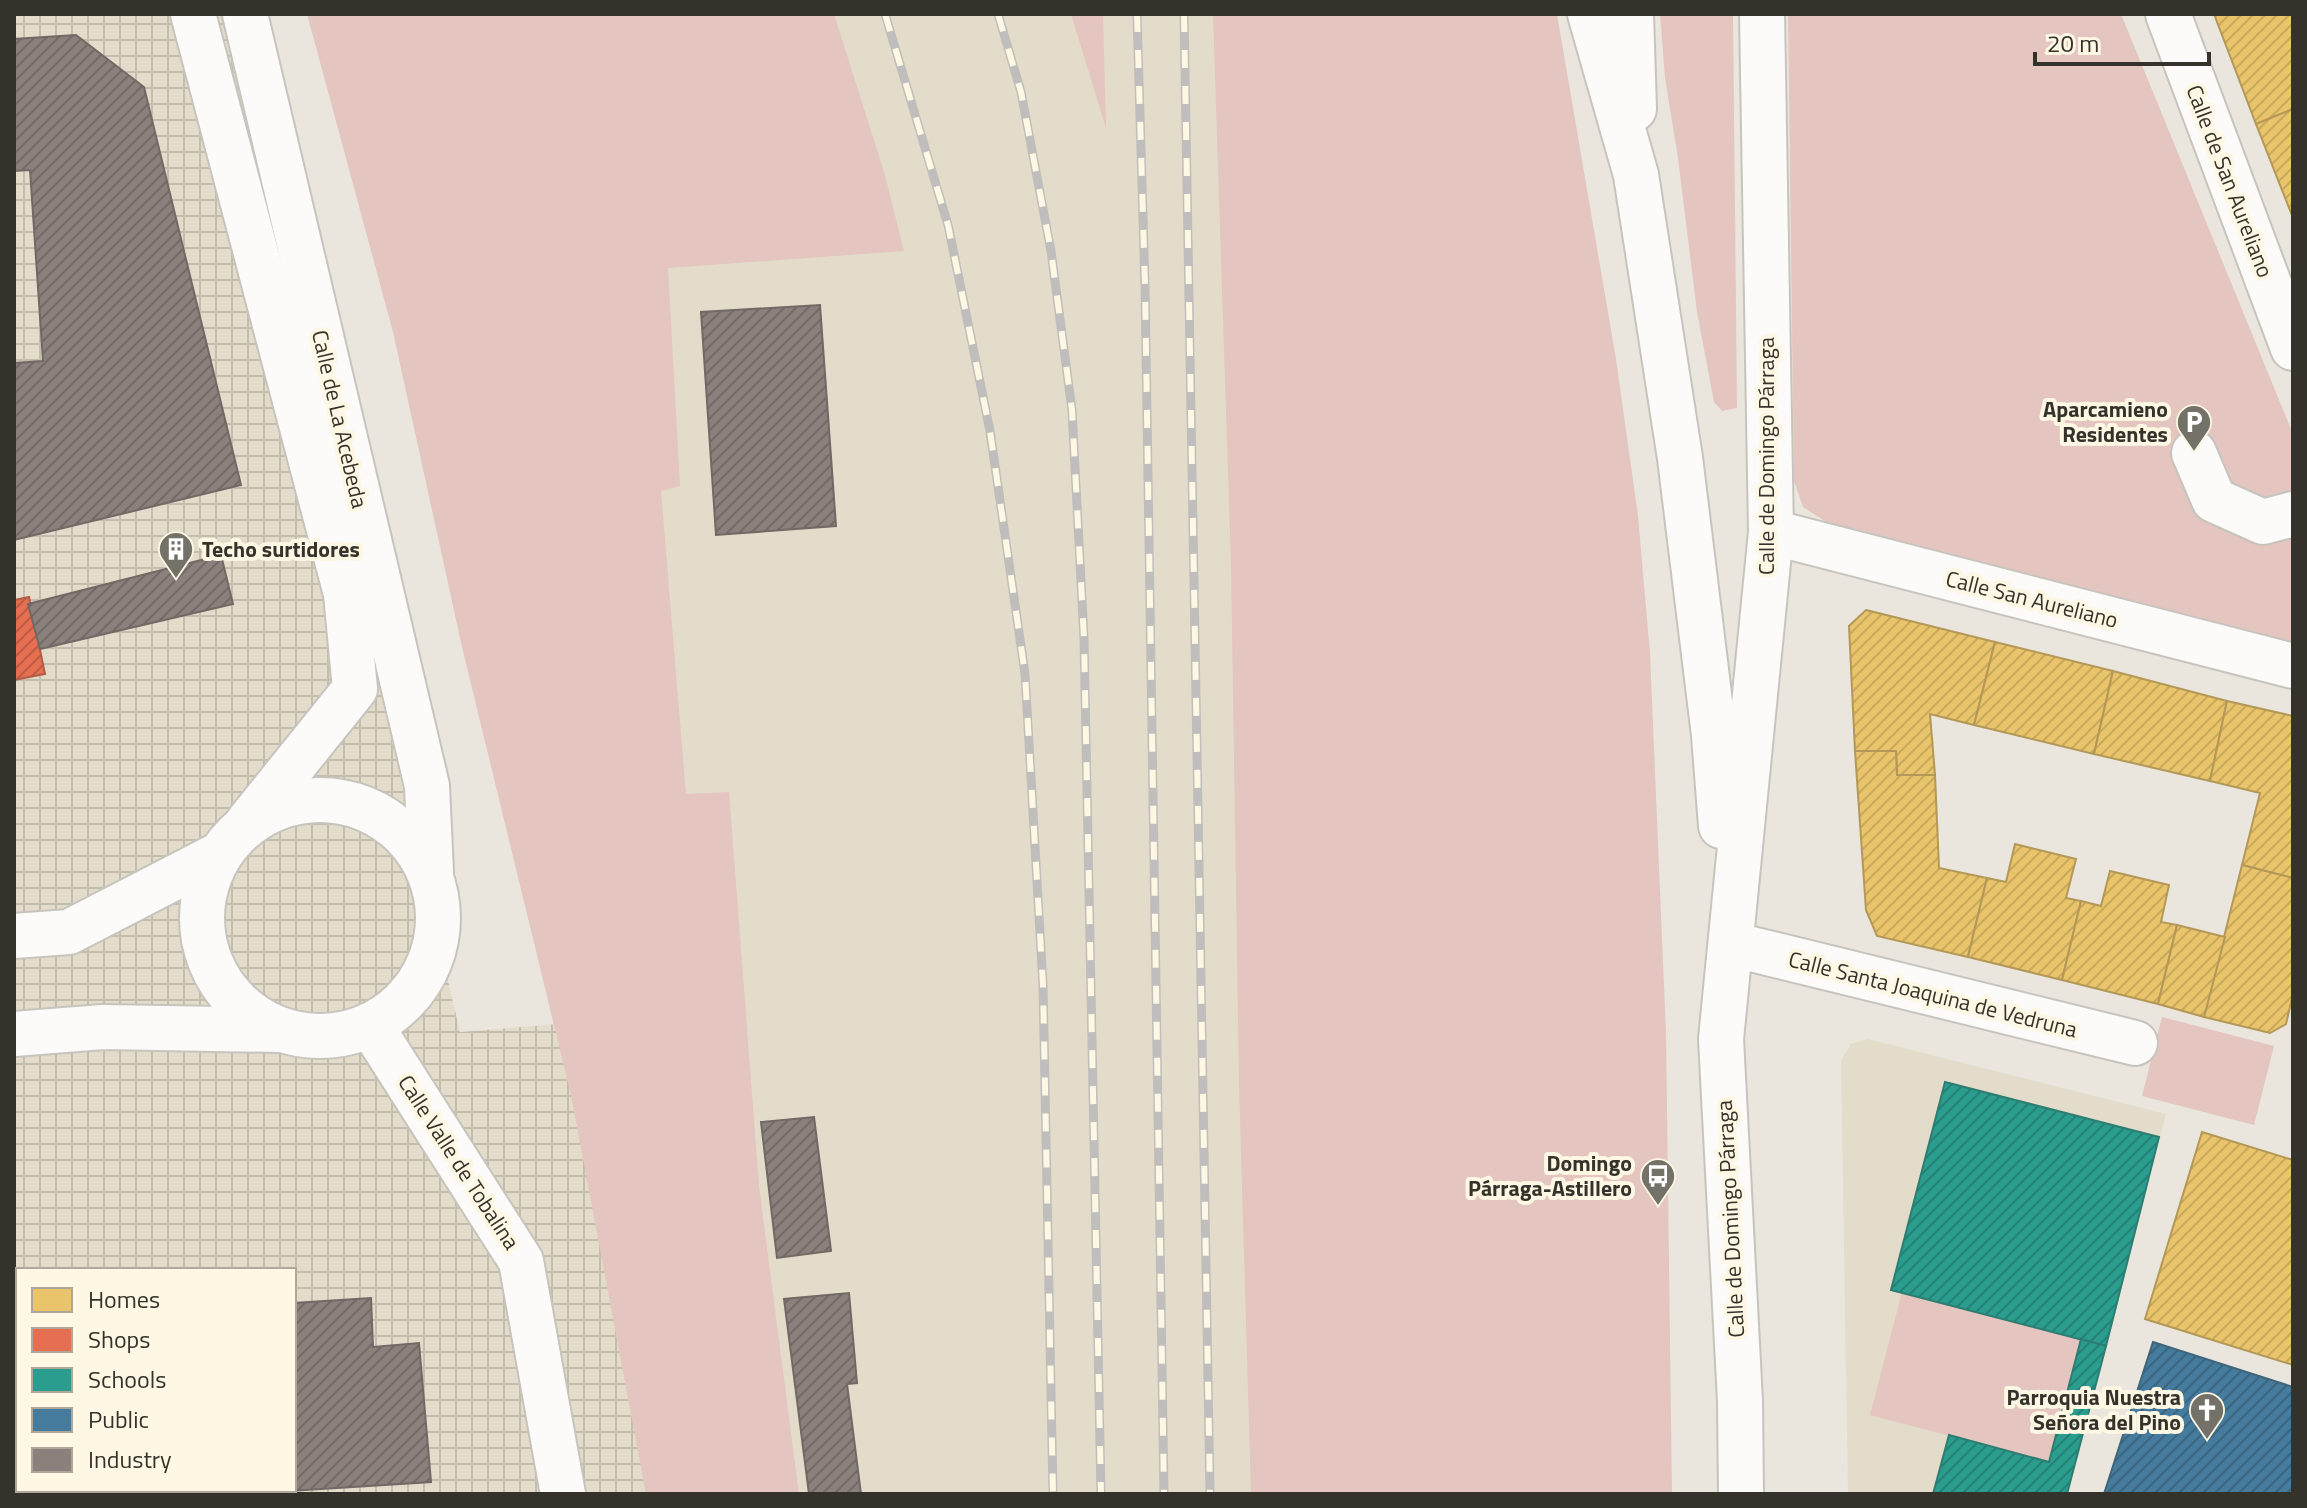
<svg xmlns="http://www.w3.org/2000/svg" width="2307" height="1508" viewBox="0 0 2307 1508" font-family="'Titillium Web',sans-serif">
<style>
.built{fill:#e3dcca}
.industrial{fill:url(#industrial-grid);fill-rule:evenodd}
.green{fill:#e4c5c0}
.homes{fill:url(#homes-hatch);stroke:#b39857;stroke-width:2}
.shops{fill:url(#shops-hatch);stroke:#b15d46;stroke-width:2}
.schools{fill:url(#schools-hatch);stroke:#2d7d71;stroke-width:2}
.public{fill:url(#public-hatch);stroke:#40657b;stroke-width:2}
.industry{fill:url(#industry-hatch);stroke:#706964;stroke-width:2}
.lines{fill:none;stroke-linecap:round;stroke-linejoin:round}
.minor-casing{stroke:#c7c4bd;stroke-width:48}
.major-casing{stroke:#c7c4bd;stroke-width:48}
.minor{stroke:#fcfbfa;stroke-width:44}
.major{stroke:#fcfbfa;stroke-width:44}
.rail-casing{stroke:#bfbebc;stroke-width:9}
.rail{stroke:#fdf7e4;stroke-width:6;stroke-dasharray:18;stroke-linecap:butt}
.labels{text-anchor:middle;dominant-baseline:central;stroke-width:8;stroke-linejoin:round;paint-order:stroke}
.street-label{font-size:22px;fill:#34322b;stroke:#fdf7e4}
.poi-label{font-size:22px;font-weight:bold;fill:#34322b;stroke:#fdf7e4;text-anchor:end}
</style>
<defs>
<pattern id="industrial-grid" width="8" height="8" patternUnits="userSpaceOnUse" patternTransform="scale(2)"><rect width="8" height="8" fill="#e3dcca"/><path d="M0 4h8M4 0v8" fill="none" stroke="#c3bdae"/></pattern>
<pattern id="homes-hatch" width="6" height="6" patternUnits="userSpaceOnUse" patternTransform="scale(2)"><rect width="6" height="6" fill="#e9c46a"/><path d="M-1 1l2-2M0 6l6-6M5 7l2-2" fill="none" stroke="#c8a95c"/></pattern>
<pattern id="shops-hatch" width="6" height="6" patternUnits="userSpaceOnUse" patternTransform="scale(2)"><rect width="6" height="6" fill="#e76f51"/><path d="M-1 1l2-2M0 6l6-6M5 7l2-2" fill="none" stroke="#bc5c43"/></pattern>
<pattern id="schools-hatch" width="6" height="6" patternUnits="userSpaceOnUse" patternTransform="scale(2)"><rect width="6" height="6" fill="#2a9d8f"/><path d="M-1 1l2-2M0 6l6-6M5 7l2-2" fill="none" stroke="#258175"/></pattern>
<pattern id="public-hatch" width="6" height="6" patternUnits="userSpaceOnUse" patternTransform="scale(2)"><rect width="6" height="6" fill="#457b9d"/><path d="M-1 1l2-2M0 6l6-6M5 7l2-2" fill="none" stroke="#3a6580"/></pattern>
<pattern id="industry-hatch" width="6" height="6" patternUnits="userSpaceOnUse" patternTransform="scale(2)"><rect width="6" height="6" fill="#8a817c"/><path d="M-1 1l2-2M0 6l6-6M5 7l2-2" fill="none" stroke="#726a66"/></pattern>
</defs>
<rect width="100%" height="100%" fill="#eae6dd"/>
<g class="built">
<polygon points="594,14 1320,14 1366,1494 799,1494 759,1185 662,795"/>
<polygon points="1868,1039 2166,1114 2067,1494 1848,1494 1841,1061 1851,1044"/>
</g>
<path class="industrial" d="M 14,14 L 222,14 L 460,1032 L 670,1015 L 692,1494 L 14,1494 ZM 18,1270 L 294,1270 L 294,1490 L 18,1490 Z"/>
<g class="green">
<polygon points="307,14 834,14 885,175 904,251 668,268 680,486 661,491 686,794 729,792 759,1185 799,1494 646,1494 571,1095 462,647 393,332"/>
<polygon points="1071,14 1103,14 1106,128"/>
<polygon points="1213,14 1557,14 1616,359 1638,516 1650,653 1666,1033 1672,1494 1251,1494 1239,1084 1231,565"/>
<polygon points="1660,14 1733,14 1737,408 1722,411 1714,402 1697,312 1678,158 1665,78"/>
<polygon points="1788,14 2121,14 2293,434 2293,644 1831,525 1803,507 1794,481"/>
<polygon points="2162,1017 2274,1046 2254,1125 2142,1096"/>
<polygon points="1902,1292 2081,1339 2049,1462 1870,1415"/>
</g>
<g class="homes">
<polygon points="2214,14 2293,14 2293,109 2256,124"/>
<polygon points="2293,109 2293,218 2256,124"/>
<polygon points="1866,610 1995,642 1974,725 1930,714 1935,775 1897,775 1896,751 1855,751 1849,626"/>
<polygon points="1995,642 2113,671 2094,754 1974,725"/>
<polygon points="2113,671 2227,701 2210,781 2094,754"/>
<polygon points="2227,701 2293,716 2293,878 2242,865 2260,793 2210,781"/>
<polygon points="1855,751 1896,751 1897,775 1935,775 1939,868 1987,878 1968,957 1877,936 1866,910"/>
<polygon points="2015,844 2076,859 2066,898 2081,901 2062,980 1968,957 1987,878 2006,882"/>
<polygon points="2242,865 2293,878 2293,994 2286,1024 2270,1033 2204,1017"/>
<polygon points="2110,871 2169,885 2161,922 2177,925 2158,1004 2062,980 2081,901 2101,906"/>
<polygon points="2177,925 2225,937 2204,1017 2158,1004"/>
<polygon points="2202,1132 2293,1160 2293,1365 2145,1319"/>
</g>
<polygon class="shops" points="29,597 45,674 14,680 14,600"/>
<g class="schools">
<polygon points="1945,1082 2159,1137 2106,1346 1891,1290"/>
<polygon points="2081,1339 2106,1346 2067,1494 1933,1494 1949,1435 2049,1462"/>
</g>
<polygon class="public" points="2153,1342 2293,1387 2293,1494 2104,1494"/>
<g class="industry">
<polygon points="76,35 144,87 241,485 14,540 14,363 43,361 30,170 14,171 14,39"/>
<polygon points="820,305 836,526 716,535 701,312"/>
<polygon points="221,555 233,604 40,649 28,604"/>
<polygon points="814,1117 831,1251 777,1258 761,1122"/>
<polygon points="849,1293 857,1383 847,1384 861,1494 809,1494 784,1299"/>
<polygon points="371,1298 373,1347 419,1343 431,1482 242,1494 14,1494 14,1322 18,1321 18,1490 294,1490 294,1303"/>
</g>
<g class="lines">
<g class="minor-casing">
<g id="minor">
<polyline points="193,14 346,594 355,689 248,822"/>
<polyline points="245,14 427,786 431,872"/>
<polyline points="1590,14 1636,175 1680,458 1714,735 1721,826"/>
<polyline points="1631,14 1634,109"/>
<polyline points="2168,14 2293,348"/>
<polyline points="2194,453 2214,500 2263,522 2293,514"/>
<polyline points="1771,532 2293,666"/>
<circle cx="320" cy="918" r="118"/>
<polyline points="1731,944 2135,1043"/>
<polyline points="371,1026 521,1261 563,1494"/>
<polyline points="1741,1494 1740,1401 1721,1039 1771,532 1762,14"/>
</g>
</g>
<g class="major-casing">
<g id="major">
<polyline points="14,936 69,932 218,855"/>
<polyline points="14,1034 103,1027 278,1030"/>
</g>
</g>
<use href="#minor" class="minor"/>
<use href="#major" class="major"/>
<g class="rail-casing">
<g id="rail">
<polyline points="885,14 948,225 990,431 1025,674 1043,985 1053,1494"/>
<polyline points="998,14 1021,92 1051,251 1072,410 1084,639 1101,1494"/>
<polyline points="1137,14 1145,286 1164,1494"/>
<polyline points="1184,14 1210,1494"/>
</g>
</g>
<use href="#rail" class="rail"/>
</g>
<defs>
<g id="parking-pin" transform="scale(1.8)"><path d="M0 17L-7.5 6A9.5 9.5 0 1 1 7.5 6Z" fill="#747169" stroke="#fdf7e4"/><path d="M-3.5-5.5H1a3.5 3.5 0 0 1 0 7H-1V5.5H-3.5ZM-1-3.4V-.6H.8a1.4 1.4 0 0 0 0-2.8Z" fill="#fff"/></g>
<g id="building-pin" transform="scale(1.8)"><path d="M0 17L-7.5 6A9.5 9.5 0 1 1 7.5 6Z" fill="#747169" stroke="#fdf7e4"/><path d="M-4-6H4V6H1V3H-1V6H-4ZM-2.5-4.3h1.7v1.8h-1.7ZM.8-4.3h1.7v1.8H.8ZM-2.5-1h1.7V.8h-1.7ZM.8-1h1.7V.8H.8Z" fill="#fff"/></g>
<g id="bus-pin" transform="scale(1.8)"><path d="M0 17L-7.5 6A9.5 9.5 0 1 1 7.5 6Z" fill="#747169" stroke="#fdf7e4"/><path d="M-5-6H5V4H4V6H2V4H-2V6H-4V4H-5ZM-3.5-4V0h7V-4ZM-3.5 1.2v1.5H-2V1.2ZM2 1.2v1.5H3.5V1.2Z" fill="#fff"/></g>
<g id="church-pin" transform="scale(1.8)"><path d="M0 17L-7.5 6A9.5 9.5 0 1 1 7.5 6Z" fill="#747169" stroke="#fdf7e4"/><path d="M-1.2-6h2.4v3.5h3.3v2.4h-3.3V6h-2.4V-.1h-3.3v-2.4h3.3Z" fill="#fff"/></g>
</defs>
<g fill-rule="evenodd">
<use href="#parking-pin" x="2194" y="422"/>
<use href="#building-pin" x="176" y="549"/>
<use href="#bus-pin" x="1658" y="1176"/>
<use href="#church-pin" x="2207" y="1410"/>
</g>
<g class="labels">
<g class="street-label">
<text transform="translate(2230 181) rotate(69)">Calle de San Aureliano</text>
<text transform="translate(340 419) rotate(77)">Calle de La Acebeda</text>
<text transform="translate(1766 456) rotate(-90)">Calle de Domingo Párraga</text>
<text transform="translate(2032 599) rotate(14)">Calle San Aureliano</text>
<text transform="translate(1933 994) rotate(14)">Calle Santa Joaquina de Vedruna</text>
<text transform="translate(459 1162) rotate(57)">Calle Valle de Tobalina</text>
<text transform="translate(1730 1219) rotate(-93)">Calle de Domingo Párraga</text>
</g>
<g class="poi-label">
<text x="2168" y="409">Aparcamieno<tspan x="2168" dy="25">Residentes</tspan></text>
<text x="202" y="549" text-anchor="start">Techo surtidores</text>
<text x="1632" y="1163">Domingo<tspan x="1632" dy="25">Párraga-Astillero</tspan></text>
<text x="2181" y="1397">Parroquia Nuestra<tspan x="2181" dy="25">Señora del Pino</tspan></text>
</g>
</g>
<rect width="2307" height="1508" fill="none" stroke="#34322b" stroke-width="32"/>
<rect x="16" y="1268" width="280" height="224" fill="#fdf7e4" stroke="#ada89a" stroke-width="2"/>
<rect x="32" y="1288" width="40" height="24" fill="#e9c46a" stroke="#ada89a" stroke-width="2"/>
<text x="88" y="1308" font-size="24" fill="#34322b">Homes</text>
<rect x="32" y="1328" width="40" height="24" fill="#e76f51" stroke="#ada89a" stroke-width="2"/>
<text x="88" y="1348" font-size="24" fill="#34322b">Shops</text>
<rect x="32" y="1368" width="40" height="24" fill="#2a9d8f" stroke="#ada89a" stroke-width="2"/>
<text x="88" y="1388" font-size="24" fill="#34322b">Schools</text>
<rect x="32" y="1408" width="40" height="24" fill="#457b9d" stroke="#ada89a" stroke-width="2"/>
<text x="88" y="1428" font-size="24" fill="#34322b">Public</text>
<rect x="32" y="1448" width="40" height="24" fill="#8a817c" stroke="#ada89a" stroke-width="2"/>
<text x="88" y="1468" font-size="24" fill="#34322b">Industry</text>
<path d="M2035 52v12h174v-12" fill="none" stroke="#34322b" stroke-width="4"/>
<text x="2047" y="52" font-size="24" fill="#34322b" stroke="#fdf7e4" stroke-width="6" paint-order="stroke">20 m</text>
</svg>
